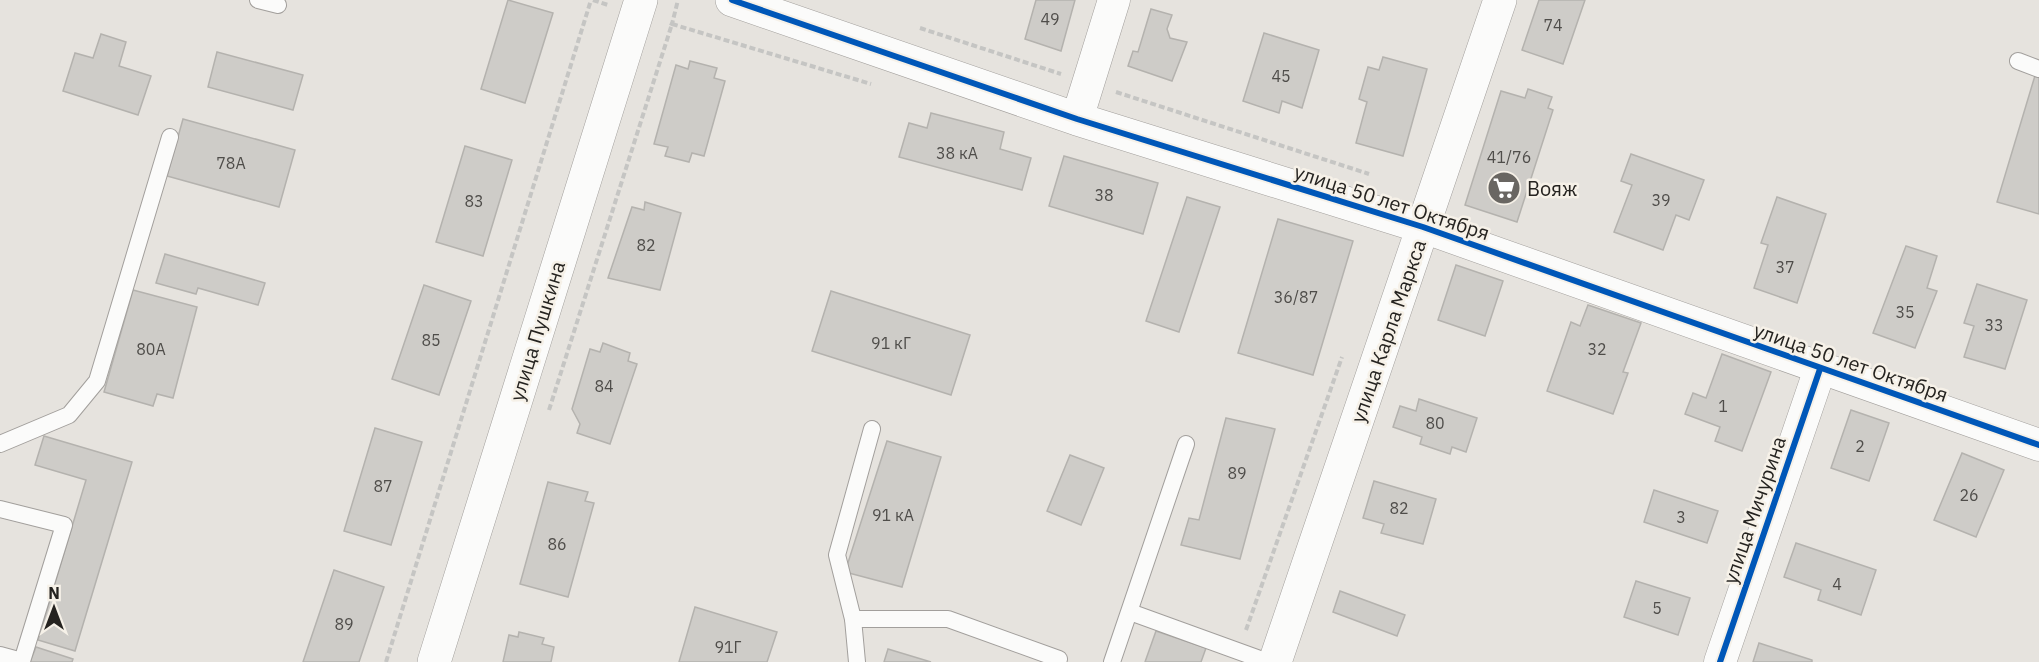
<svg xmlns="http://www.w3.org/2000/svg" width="2039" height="662" viewBox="0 0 2039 662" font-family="'IBM Plex Sans',sans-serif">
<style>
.building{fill:#ceccc8;stroke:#b4b2ae;stroke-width:1.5}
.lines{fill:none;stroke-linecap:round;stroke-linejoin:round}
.service-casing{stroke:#a29f9c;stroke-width:18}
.minor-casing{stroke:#a29f9c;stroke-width:33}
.tertiary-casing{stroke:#a29f9c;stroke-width:34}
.secondary-casing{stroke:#a29f9c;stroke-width:34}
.path{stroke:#c5c5c3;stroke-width:4;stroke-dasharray:6 3;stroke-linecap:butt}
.service{stroke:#fbfbfa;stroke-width:16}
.minor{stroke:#fbfbfa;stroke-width:32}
.tertiary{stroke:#fbfbfa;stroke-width:33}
.secondary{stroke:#fbfbfa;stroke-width:33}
.cycleway-casing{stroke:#f6f1e8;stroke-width:10}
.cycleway{stroke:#0057b8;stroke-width:6}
.labels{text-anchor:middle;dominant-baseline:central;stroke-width:5;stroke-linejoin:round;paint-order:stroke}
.number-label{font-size:16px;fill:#4f4d4a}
.poi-label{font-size:20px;fill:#252320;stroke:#f6f1e8;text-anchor:start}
.street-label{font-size:20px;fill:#252320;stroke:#f6f1e8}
</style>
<rect width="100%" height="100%" fill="#e6e3de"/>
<g class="building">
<polygon points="508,0 553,13 525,103 481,89"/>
<polygon points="1036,0 1075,0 1061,51 1025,39"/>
<polygon points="1539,0 1585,0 1563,64 1522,50"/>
<polygon points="1151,9 1172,15 1167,29 1170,38 1187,42 1172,81 1128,66 1133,51 1138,52"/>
<polygon points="1264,33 1319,50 1302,108 1282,101 1279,113 1243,101"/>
<polygon points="101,34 126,42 119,66 151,76 138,115 63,91 75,53 93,58"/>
<polygon points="217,52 303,75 293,110 208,87"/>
<polygon points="1383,57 1427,69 1403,156 1356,143 1367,102 1359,99 1368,67 1379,70"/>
<polygon points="690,61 717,68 714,78 725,81 704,156 692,153 689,162 665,156 668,147 654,144 676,65 688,69"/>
<polygon points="2037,69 2039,69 2039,214 1997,202"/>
<polygon points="1528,89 1552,97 1548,108 1553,110 1517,222 1465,205 1501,91 1525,98"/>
<polygon points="931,113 1004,132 1000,149 1031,158 1022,190 899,157 909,123 927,128"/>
<polygon points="183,119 295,150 279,207 167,176"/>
<polygon points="465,146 512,160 483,256 436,242"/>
<polygon points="1631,154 1704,180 1689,220 1676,215 1663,250 1614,232 1632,185 1621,181"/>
<polygon points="1064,156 1158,183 1143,234 1049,206"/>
<polygon points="1187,197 1220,207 1179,332 1146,321"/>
<polygon points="1777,197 1826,214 1797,303 1754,288 1768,245 1761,243"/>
<polygon points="645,202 681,213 660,290 608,278 632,207 644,210"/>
<polygon points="1278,219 1353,241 1313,375 1238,353"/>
<polygon points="1906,246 1937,256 1927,288 1937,291 1915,348 1873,333"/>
<polygon points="165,254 265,283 258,305 198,288 196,294 156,283"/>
<polygon points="1456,265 1503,281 1485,336 1438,320"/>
<polygon points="1977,284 2027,300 2005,369 1964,357 1974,326 1964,323"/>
<polygon points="424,285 471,301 439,395 392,379"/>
<polygon points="133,290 197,307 173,398 157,394 153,406 104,392"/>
<polygon points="831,291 970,335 951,395 812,351"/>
<polygon points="1588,305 1641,323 1623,372 1628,373 1613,414 1547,391 1571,322 1580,326"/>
<polygon points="603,343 630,353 628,361 637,364 610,444 577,433 580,424 572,409 590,349 600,352"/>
<polygon points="1722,354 1771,372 1742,451 1715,441 1720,427 1685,414 1693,393 1706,398"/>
<polygon points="1419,399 1477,418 1466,452 1452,447 1450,454 1420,444 1422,437 1393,427 1400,406 1416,411"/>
<polygon points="1851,410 1889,423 1869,481 1831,468"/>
<polygon points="1226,418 1275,429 1240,559 1181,545 1189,518 1199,520"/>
<polygon points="375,428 422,442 391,545 344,531"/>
<polygon points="44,436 132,462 75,651 38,640 86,480 35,465"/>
<polygon points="887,441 941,457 902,587 845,572"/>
<polygon points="1962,453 2004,470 1976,537 1934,520"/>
<polygon points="1070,455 1104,468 1081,525 1047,511"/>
<polygon points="1374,481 1436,499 1423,544 1381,533 1384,524 1363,518"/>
<polygon points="548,482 588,492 585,501 594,503 568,597 520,584"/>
<polygon points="1654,490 1718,511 1707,543 1644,522"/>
<polygon points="1796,543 1876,570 1861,615 1818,600 1821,590 1784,577"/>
<polygon points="334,570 384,587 359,662 303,662"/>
<polygon points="1636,581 1690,598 1678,635 1624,617"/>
<polygon points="1340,591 1405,615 1397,636 1333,612"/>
<polygon points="695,607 777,632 767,662 679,662"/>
<polygon points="1156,631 1206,648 1201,662 1145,662"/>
<polygon points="519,632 544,638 542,644 554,647 551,662 503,662 509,635 518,637"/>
<polygon points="1759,643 1812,660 1812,662 1753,662"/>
<polygon points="36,647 73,659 72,662 30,662"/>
<polygon points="888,649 931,662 884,662"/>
</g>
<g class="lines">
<g class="service-casing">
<g id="service">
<polyline points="258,0 278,5"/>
<polyline points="2018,61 2039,69"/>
<polyline points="0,444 69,415 97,381 170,137"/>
<polyline points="0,509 64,525 22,661 0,655"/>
<polyline points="1130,612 1268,662"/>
<polyline points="853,619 948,619 1059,659"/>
<polyline points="857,662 853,619 837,555 872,429"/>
<polyline points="1112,662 1186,444"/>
</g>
</g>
<g class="minor-casing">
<g id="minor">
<polyline points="1077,119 1114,0"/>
<polyline points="1423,227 2039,445"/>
<polyline points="1720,662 1820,369"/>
</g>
</g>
<g class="tertiary-casing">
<polyline id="tertiary" points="732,0 1077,119 1423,227"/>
</g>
<g class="secondary-casing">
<g id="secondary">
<polyline points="434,662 641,0"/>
<polyline points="1275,662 1500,0"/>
</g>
</g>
<g class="path">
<polyline points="593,0 608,5"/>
<polyline points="670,23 672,24 678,0"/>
<polyline points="920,28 1061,74"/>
<polyline points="1116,92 1369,174"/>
<polyline points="549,410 672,24 871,84"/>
<polyline points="1246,630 1342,357"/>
<polyline points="386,662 591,0"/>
</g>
<use href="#service" class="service"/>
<use href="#minor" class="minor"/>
<use href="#tertiary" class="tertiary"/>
<use href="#secondary" class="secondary"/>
<g class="cycleway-casing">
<g id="cycleway">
<polyline points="732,0 1077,119 1423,227 2039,445"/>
<polyline points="1720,662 1820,369"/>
</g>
</g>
<use href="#cycleway" class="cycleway"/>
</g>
<defs>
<g id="supermarket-disc" transform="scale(1.725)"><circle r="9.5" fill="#696662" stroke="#f6f1e8"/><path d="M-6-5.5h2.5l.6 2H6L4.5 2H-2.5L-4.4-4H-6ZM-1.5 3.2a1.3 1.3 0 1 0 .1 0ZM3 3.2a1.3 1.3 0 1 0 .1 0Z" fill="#fff"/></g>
</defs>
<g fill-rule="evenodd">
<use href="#supermarket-disc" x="1504" y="188"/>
</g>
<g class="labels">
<g class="number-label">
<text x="1050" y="19">49</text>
<text x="1553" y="25">74</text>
<text x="1281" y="76">45</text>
<text x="957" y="153">38 кА</text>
<text x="1509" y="157">41/76</text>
<text x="231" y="163">78А</text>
<text x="1104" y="195">38</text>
<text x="1661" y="200">39</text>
<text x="474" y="201">83</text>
<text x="646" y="245">82</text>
<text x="1785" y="267">37</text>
<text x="1296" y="297">36/87</text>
<text x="1905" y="312">35</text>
<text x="1994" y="325">33</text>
<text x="431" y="340">85</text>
<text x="891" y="343">91 кГ</text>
<text x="151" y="349">80А</text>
<text x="1597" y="349">32</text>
<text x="604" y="386">84</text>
<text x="1723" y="406">1</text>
<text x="1435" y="423">80</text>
<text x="1860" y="446">2</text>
<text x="1237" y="473">89</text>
<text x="383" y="486">87</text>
<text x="1969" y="495">26</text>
<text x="1399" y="508">82</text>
<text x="893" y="515">91 кА</text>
<text x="1681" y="517">3</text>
<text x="557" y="544">86</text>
<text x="1837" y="584">4</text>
<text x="1657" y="608">5</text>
<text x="344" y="624">89</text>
<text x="728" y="647">91Г</text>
</g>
<g class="poi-label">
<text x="1527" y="188">Вояж</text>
</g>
<g class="street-label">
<text transform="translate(1392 202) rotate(18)">улица 50 лет Октября</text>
<text transform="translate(537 331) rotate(-73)">улица Пушкина</text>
<text transform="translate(1388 331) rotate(-71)">улица Карла Маркса</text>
<text transform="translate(1851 362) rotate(19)">улица 50 лет Октября</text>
<text transform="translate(1754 510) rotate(-71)">улица Мичурина</text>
</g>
</g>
<g transform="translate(54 608)" stroke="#f6f1e8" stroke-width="4.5" paint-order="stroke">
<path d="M0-4.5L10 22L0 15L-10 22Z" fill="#252320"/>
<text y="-9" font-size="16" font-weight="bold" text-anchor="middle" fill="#252320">N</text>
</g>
</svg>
